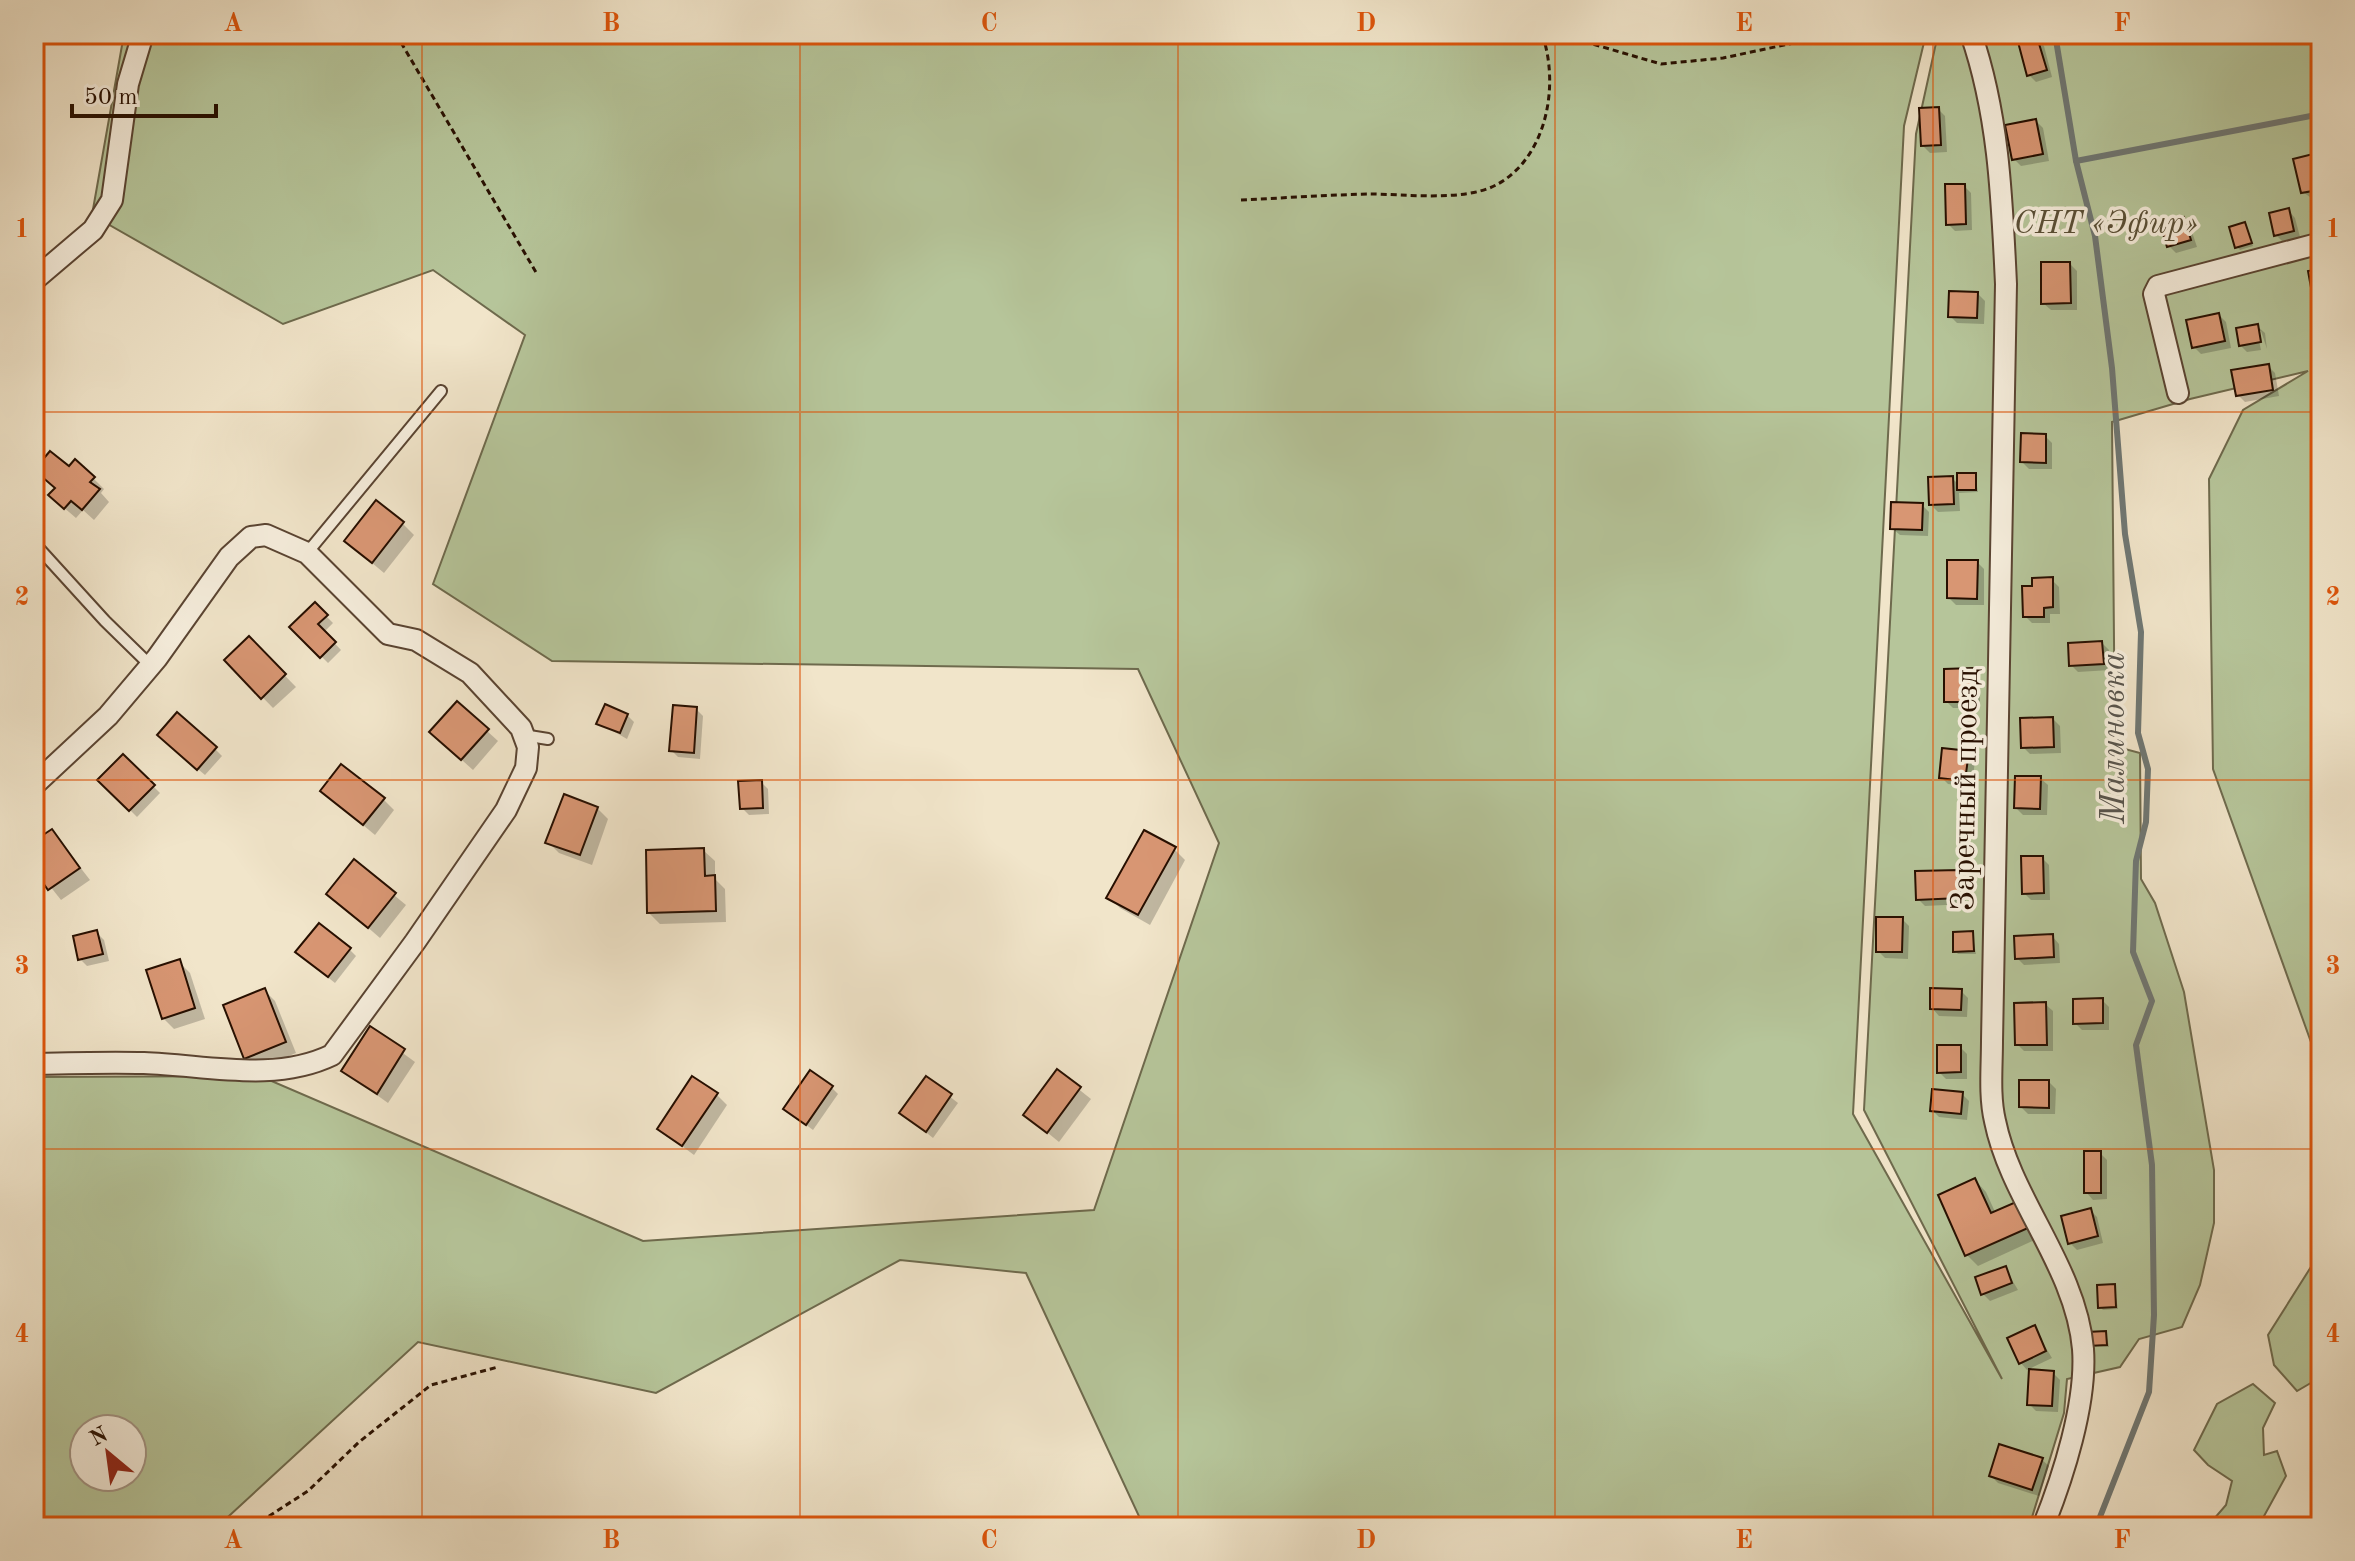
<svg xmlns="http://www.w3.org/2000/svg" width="2355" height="1561" viewBox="0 0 2355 1561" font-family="'Old Standard TT',serif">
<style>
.green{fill:#b6c59a;stroke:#6e6a4d;stroke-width:2;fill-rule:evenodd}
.shadow{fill:#0003}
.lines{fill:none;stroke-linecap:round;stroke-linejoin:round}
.stream{stroke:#6f7773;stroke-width:6}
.building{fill:#d89673;stroke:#270f00;stroke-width:2}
.service-casing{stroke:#5a4432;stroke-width:14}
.minor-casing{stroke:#5a4432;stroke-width:24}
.path{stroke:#270f00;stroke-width:3;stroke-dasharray:6 4;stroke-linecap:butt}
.service{stroke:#f6eedd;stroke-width:10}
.minor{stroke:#f6eedd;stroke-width:20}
.grid{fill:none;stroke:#de550b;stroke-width:2;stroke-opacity:0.55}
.labels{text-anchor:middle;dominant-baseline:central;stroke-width:7;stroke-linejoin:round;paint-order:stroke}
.park-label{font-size:32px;font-style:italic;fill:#594f36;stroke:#f6eedd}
.street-label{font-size:32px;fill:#270f00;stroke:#f6eedd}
.water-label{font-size:34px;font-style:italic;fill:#57544d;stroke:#f6eedd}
.neatline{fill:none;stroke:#de550b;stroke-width:3}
.grid-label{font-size:26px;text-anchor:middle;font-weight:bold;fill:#de550b}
</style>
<rect width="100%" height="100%" fill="#f1e5ca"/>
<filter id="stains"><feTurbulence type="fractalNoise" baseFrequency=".0025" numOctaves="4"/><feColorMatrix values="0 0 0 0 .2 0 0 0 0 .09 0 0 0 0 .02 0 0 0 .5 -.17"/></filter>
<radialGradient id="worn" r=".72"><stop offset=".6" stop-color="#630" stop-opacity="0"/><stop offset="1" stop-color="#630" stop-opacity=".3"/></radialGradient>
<g class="green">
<path d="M 124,34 L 1926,34 L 1904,126 L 1853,1114 L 2002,1379 L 1864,1110 L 1916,134 L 1938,34 L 2321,34 L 2321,1070 L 2213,769 L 2209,479 L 2243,410 L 2308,371 L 2190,399 L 2112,422 L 2115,751 L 2125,749 L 2140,753 L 2141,879 L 2155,903 L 2184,992 L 2214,1170 L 2214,1223 L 2200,1285 L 2182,1327 L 2139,1339 L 2120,1367 L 2067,1379 L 2064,1413 L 2029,1527 L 1144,1527 L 1026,1273 L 900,1260 L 656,1393 L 418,1342 L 217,1527 L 34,1527 L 34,1077 L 260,1076 L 643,1241 L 1094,1210 L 1219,843 L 1138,669 L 552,661 L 433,584 L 525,335 L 433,270 L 283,324 L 92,215 ZM 84,1429 L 132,1429 L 132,1477 L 84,1477 Z"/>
<polygon points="2321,1251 2321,1377 2297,1391 2274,1365 2268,1335"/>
<polygon points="2253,1384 2275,1403 2263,1428 2264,1455 2277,1451 2286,1476 2258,1527 2207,1527 2226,1505 2232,1481 2208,1465 2194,1450 2217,1404"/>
</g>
<g class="shadow">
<polygon points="2037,39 2044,46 2052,77 2036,82 2029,75"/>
<polygon points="1938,109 1945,116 1947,152 1930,153 1923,146"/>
<polygon points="2036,121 2043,128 2049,161 2021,166 2014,159"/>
<polygon points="2321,154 2321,216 2318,203 2303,192"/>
<polygon points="1964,186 1971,193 1972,230 1955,231 1948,224"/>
<polygon points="2288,210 2295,218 2300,237 2283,242 2276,235"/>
<polygon points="2183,219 2190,226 2197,247 2176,253 2169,246"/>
<polygon points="2245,224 2253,246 2240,250 2237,247"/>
<polygon points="2070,264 2077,271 2077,310 2051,310 2043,303"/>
<polygon points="1978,294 1985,301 1984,324 1957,323 1950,316"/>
<polygon points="2219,315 2226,322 2231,348 2201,354 2194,347"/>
<polygon points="2257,326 2265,333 2267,349 2261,331 2257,331 2261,350 2247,352 2240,345"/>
<polygon points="2268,366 2275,373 2279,396 2245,402 2238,395"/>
<polygon points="2045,436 2052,443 2052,469 2029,469 2022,462"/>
<polygon points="69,469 93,478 104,489 101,493 109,502 94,520 83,510 76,518 62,506"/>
<polygon points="1975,475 1978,492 1959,493 1960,511 1938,512 1931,505 1952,478 1959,485"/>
<polygon points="1922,505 1929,512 1928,536 1900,535 1892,528"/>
<polygon points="403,524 414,535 384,573 346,541"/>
<polygon points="1977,562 1984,569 1984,605 1956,605 1949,598"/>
<polygon points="2052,580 2059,587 2060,614 2050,614 2050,623 2032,623 2025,616"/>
<polygon points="315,605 333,623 324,632 341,650 328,663 292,627"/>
<polygon points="249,639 296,687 273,708 226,660"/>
<polygon points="2102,643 2109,650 2110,670 2078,672 2071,665"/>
<polygon points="1973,670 1980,677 1980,708 1953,708 1946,701"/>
<polygon points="696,709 703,716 700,759 678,757 671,750"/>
<polygon points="627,715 634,722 627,739 599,723"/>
<polygon points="2053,719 2060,726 2061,753 2030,754 2023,747"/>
<polygon points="487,731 498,741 473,770 443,743"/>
<polygon points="166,742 215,749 222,756 205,775"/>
<polygon points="1968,753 1975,760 1972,787 1948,784 1941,777"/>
<polygon points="123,756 160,793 137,817 100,780"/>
<polygon points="2040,778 2048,785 2047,815 2023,815 2016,808"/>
<polygon points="761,782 768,789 769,814 749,815 742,808"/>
<polygon points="322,791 383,799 394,810 375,835"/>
<polygon points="597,808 608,819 592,865 559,853 548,842"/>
<polygon points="52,831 90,880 61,900 34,866 34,844"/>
<polygon points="1174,849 1185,860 1150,925 1120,908 1109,897"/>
<polygon points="703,850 715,861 715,879 725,889 726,922 660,924 649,913"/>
<polygon points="2042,858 2049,865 2050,900 2031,900 2024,893"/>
<polygon points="354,862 406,905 380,938 329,894"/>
<polygon points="1958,872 1965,879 1966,904 1925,906 1918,899"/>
<polygon points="1902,919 1909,926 1908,959 1885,958 1878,951"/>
<polygon points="97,933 104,940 109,961 87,966 80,959"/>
<polygon points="1972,933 1976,954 1958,954 1955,951"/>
<polygon points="2052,936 2059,944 2060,963 2024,965 2017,958"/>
<polygon points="349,949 356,956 335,983 305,959"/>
<polygon points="179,962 190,973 205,1019 174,1029 163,1018"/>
<polygon points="264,990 275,1001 296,1053 257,1069 246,1058"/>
<polygon points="1961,991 1968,998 1967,1017 1939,1016 1932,1008"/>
<polygon points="2102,1000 2109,1007 2109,1030 2082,1030 2075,1023"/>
<polygon points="2045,1004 2053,1011 2053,1051 2024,1051 2017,1044"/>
<polygon points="370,1029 415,1062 388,1103 343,1071"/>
<polygon points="1960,1047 1967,1054 1967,1079 1946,1079 1939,1072"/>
<polygon points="1057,1072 1091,1099 1059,1142 1026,1115"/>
<polygon points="926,1078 958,1103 933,1138 902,1113"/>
<polygon points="2049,1082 2056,1089 2055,1114 2028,1114 2021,1107"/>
<polygon points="831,1087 838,1094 813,1130 785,1109"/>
<polygon points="716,1094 727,1105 694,1155 659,1129"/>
<polygon points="1962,1094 1969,1101 1967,1120 1939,1117 1932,1110"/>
<polygon points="2100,1153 2107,1160 2107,1199 2093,1200 2086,1192"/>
<polygon points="1975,1180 1986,1192 1996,1214 2016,1204 2037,1239 1978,1266 1967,1255"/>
<polygon points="2090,1210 2097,1217 2103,1243 2077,1250 2070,1243"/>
<polygon points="2005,1268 2018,1290 1990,1301 1983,1294"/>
<polygon points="2114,1286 2118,1309 2103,1310 2100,1307"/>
<polygon points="2034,1328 2052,1358 2027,1370 2020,1362"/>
<polygon points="2106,1333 2109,1347 2090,1345"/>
<polygon points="2053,1373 2060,1380 2058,1412 2036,1411 2029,1404"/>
<polygon points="2041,1459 2049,1466 2039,1496 1998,1483 1991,1476"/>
</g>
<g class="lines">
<g class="stream">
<polyline points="2055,34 2076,161 2095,236 2112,368 2125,534 2141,632 2138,733 2148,769 2146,822 2136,861 2133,952 2152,1001 2136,1045 2152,1165 2154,1315 2149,1392 2096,1527"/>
<polyline points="2076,161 2321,114"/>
</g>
</g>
<g class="building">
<polygon points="2037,37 2047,70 2027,76 2018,42"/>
<polygon points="1939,107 1941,145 1921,146 1919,108"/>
<polygon points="2036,119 2043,154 2012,160 2005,125"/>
<polygon points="2321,152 2321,225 2313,191 2301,193 2293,159"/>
<polygon points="1945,184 1965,184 1966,224 1946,225"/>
<polygon points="2289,208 2294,231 2274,236 2269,213"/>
<polygon points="2184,217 2191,240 2167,247 2160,224"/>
<polygon points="2245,222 2252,243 2235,248 2229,227"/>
<polygon points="2041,262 2070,262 2071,303 2041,304"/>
<polygon points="2321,269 2321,291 2312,293 2308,271"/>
<polygon points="1949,291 1978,292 1977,318 1948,317"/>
<polygon points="2219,313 2225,341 2192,348 2186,320"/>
<polygon points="2258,324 2261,342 2239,346 2236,328"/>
<polygon points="2269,364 2273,390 2236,396 2231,370"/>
<polygon points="2021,433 2046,434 2046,463 2020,462"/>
<polygon points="50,451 69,466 75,459 95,477 90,482 100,489 82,510 71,501 64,509 48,495 55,488 34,470"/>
<rect x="1957" y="473" width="19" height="17"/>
<polygon points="1953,476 1954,504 1929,505 1928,477"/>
<polygon points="376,500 404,522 372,563 344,541"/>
<polygon points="1891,502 1923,503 1922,530 1890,529"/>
<polygon points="1947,560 1978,560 1977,599 1947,598"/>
<polygon points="2053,577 2053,607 2044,608 2044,617 2023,617 2022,586 2032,586 2032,578"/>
<polygon points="315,602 328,615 318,624 336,642 320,658 289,627"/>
<polygon points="249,636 286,674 261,699 224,660"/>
<polygon points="2102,641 2104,664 2069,666 2068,643"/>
<polygon points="1973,668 1974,702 1944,702 1944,669"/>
<polygon points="457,701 489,729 461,760 429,732"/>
<polygon points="605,704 628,714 620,733 596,724"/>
<polygon points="673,705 697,707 694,753 669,751"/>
<polygon points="177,712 217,747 197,770 157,735"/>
<polygon points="2053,717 2054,747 2021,748 2020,718"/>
<polygon points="1942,748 1969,751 1965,781 1939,778"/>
<polygon points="123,754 155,785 129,811 97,780"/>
<polygon points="341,764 385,798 363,825 320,791"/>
<polygon points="2015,776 2041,776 2040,809 2014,808"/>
<polygon points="762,780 763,808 740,809 738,781"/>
<polygon points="564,794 598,807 580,855 545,843"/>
<polygon points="52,829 80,868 48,890 34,870 34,841"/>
<polygon points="1144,830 1176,847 1138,915 1106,898"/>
<polygon points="704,848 705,876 715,875 716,911 647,913 646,850"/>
<polygon points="2021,856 2043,856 2044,893 2022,894"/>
<polygon points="354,859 396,893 368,928 326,894"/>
<polygon points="1959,870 1960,898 1916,900 1915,871"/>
<polygon points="1876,917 1903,917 1902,952 1876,952"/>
<polygon points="319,923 351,948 328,977 295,952"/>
<polygon points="97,930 103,954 78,960 73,936"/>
<polygon points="1973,931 1974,951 1953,952 1953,932"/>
<polygon points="2053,934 2054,957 2015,959 2014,936"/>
<polygon points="180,959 195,1008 162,1019 146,970"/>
<polygon points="265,988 286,1042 244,1059 223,1005"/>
<polygon points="1930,988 1962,989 1961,1010 1930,1009"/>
<polygon points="2103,998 2103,1023 2073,1024 2073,999"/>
<polygon points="2046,1002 2047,1045 2015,1045 2014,1003"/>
<polygon points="370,1026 405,1049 377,1094 341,1071"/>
<polygon points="1937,1045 1961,1045 1961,1072 1937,1073"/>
<polygon points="1057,1069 1081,1087 1047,1133 1023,1115"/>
<polygon points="810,1070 833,1086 806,1125 783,1109"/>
<polygon points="692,1076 718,1093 682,1146 657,1129"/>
<polygon points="926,1076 952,1094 926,1132 899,1113"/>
<polygon points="2019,1080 2049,1080 2049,1108 2019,1107"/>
<polygon points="1932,1089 1963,1092 1961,1114 1930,1111"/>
<rect x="2084" y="1151" width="17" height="42"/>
<polygon points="1975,1178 1991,1213 2016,1202 2028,1228 1965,1256 1938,1195"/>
<polygon points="2091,1208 2098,1236 2068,1244 2061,1216"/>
<polygon points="2006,1266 2012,1283 1981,1295 1975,1277"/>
<polygon points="2115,1284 2116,1307 2098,1308 2097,1285"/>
<polygon points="2035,1325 2046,1351 2019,1364 2007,1338"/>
<polygon points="2106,1331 2107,1345 2088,1346 2087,1332"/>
<polygon points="2029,1369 2054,1371 2052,1406 2027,1405"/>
<polygon points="1999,1444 2043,1458 2032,1490 1989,1476"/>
</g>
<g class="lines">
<g class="service-casing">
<g id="service">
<polyline points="34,543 105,621 151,666"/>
<polyline points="307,553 441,391"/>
<polyline points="523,735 548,739"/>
</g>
</g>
<g class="minor-casing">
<g id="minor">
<path d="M 1971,34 C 1999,115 2002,200 2006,284 L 1992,1041 C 1992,1067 1989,1096 1995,1121 C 2011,1200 2076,1267 2083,1349 C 2087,1403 2063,1477 2043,1527"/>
<polyline points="34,280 93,230 112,200 128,84 143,34"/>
<polyline points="2178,393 2154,294 2158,286 2321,243"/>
<path d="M 34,785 L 108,716 L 157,658 L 229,557 L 251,537 L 266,535 L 307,553 L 388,634 L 416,640 L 470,673 L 521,728 L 528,747 L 526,768 L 506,810 L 415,942 L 332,1055 C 274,1083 206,1065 144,1063 C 108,1062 71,1063 34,1064"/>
</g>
</g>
<g class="path">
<polyline points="396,34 537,274"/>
<polyline points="1544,38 1589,43 1661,64 1723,58 1836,34"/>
<path d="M 1241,200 C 1283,198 1326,195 1369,194 C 1405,194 1464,202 1496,185 C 1547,158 1560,85 1542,34"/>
<polyline points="252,1527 308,1491 359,1442 431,1385 498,1367"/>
</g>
<use href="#service" class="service"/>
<use href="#minor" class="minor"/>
</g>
<path class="grid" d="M 422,34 L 422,1527M 800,34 L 800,1527M 1178,34 L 1178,1527M 1555,34 L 1555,1527M 1933,34 L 1933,1527M 34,412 L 2321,412M 34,780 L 2321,780M 34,1149 L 2321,1149"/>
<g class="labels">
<g class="park-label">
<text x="2106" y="225">СНТ «Эфир»</text>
</g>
<g class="street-label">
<text transform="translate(1967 790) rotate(-89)">Заречный проезд</text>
</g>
<g class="water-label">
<text transform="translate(2115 738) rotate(-90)">Малиновка</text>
</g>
</g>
<rect width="2355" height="1561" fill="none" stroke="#f1e5ca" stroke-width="88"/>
<g transform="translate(108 1453) rotate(331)"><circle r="38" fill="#f6eedd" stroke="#a39585" stroke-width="2"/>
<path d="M0-6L14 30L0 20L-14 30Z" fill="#8f2418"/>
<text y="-12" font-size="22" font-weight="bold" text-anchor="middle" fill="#270f00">N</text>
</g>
<path d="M72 104v12h144v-12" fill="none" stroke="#270f00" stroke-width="4"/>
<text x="84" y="104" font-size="24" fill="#270f00" stroke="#f6eedd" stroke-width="6" paint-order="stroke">50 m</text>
<rect x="44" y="44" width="2267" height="1473" class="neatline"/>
<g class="grid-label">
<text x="233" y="31">A</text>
<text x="611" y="31">B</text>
<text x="989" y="31">C</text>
<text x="1366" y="31">D</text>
<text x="1744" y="31">E</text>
<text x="2122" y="31">F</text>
<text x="22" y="237">1</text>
<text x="2333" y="237">1</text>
<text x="22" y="605">2</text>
<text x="2333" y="605">2</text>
<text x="22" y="974">3</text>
<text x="2333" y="974">3</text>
<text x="22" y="1342">4</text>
<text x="2333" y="1342">4</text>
<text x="233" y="1548">A</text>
<text x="611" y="1548">B</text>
<text x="989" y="1548">C</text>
<text x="1366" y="1548">D</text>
<text x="1744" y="1548">E</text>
<text x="2122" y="1548">F</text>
</g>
<rect width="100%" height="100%" filter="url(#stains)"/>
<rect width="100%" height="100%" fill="url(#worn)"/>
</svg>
